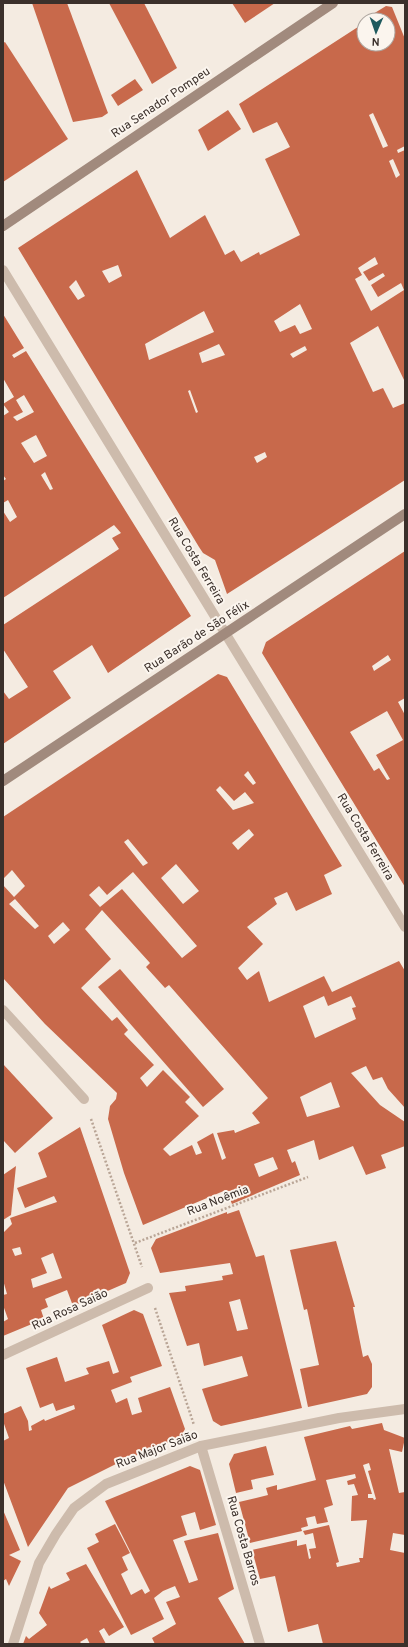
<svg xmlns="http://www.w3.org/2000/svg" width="408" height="1647" viewBox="0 0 408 1647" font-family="Overpass,sans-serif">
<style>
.building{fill:#c8694b;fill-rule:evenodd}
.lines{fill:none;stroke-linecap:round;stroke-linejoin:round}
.path{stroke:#b9a596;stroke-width:2.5;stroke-dasharray:2 2;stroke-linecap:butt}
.street{stroke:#cdbbac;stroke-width:10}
.secondary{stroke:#a18a7d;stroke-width:10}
.labels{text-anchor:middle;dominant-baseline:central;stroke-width:4;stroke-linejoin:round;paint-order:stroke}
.street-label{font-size:12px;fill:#3b302b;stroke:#fbf5ee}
</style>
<rect width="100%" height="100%" fill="#f4ebe1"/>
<g class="building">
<polygon points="32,3 67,3 108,113 102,117 73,122"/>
<polygon points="109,3 144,3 177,68 152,84"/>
<polygon points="232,3 275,3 245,23"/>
<path d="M 386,6 L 392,7 L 405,39 L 405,146 L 397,150 L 398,153 L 405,150 L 405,382 L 378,326 L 350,343 L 373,392 L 383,388 L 393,408 L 405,403 L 405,480 L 227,594 L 215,560 L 203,553 L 199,547 L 18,248 L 137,170 L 170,238 L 205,215 L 225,255 L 234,250 L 241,262 L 259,252 L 260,255 L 300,235 L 265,159 L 290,147 L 277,122 L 253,133 L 239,104 L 361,25 L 360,22 ZM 364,20 L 388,20 L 388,44 L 364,44 ZM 373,113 L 388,146 L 383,148 L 369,115 ZM 393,159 L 400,175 L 396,178 L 389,161 ZM 375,257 L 378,264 L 363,272 L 369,281 L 383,273 L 385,276 L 371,285 L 378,297 L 401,283 L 404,290 L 371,311 L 355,279 L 362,275 L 358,268 ZM 118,265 L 122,276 L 109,283 L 102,271 ZM 76,280 L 85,296 L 78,300 L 69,287 ZM 300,304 L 312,329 L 300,334 L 295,325 L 280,332 L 274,321 ZM 204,311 L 214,332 L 149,360 L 145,344 ZM 219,344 L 225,355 L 202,363 L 199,353 ZM 305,346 L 307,350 L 293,358 L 290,354 ZM 190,390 L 198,412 L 196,413 L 188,391 ZM 265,452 L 267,457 L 257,463 L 254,457 Z"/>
<polygon points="5,42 68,139 3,182 3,43"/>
<polygon points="135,79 143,90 118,106 111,95"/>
<polygon points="228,110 241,129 208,151 198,130"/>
<path d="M 3,314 L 24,348 L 12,355 L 14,358 L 26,351 L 191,616 L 108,673 L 92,645 L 53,671 L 71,698 L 3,744 L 3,691 L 9,699 L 28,687 L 3,649 L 3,625 L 119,549 L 112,538 L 121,533 L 114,525 L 3,598 L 3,511 L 10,522 L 17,517 L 8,500 L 3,503 L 3,481 L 6,479 L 3,475 L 3,416 L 9,412 L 3,404 L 14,397 L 3,378 ZM 24,395 L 34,412 L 17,421 L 13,417 L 23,412 L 16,400 ZM 36,435 L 47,456 L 34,463 L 21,443 ZM 45,472 L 53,489 L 50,490 L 41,475 Z"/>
<path d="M 405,551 L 405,698 L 398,702 L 405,715 L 405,887 L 262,653 L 266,642 ZM 388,655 L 391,660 L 374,671 L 372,666 ZM 387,711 L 403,740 L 376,755 L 390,779 L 387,780 L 379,768 L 374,771 L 350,732 Z"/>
<path d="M 218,674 L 227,677 L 342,866 L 324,875 L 332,894 L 296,911 L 287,892 L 274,898 L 277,904 L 247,927 L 263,944 L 238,968 L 247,980 L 259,971 L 269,1002 L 324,976 L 332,992 L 399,961 L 405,971 L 405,1108 L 388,1089 L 382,1077 L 373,1080 L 366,1066 L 351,1073 L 380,1105 L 405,1122 L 405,1146 L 381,1155 L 386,1168 L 366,1175 L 353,1146 L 319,1160 L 314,1140 L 287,1150 L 292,1163 L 295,1161 L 300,1175 L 232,1204 L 226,1190 L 143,1225 L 124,1173 L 108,1119 L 110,1106 L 116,1099 L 117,1093 L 45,1024 L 3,978 L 3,885 L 14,897 L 25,886 L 12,870 L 3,879 L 3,817 ZM 248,771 L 256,783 L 253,785 L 244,775 ZM 220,786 L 234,801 L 245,792 L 254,803 L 233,810 L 216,790 ZM 249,829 L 254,835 L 238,850 L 232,843 ZM 128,839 L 148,863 L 143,866 L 124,842 ZM 176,864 L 199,891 L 183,904 L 161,878 ZM 133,872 L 197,946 L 182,958 L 122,889 L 100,907 L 89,895 L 99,886 L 107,895 ZM 15,899 L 39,926 L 35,929 L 9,904 ZM 102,910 L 150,963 L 146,967 L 165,988 L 169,985 L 268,1098 L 252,1113 L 260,1123 L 235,1133 L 234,1130 L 217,1133 L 226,1158 L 222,1160 L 213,1133 L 197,1142 L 202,1153 L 196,1155 L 192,1145 L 170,1156 L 163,1149 L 199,1116 L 185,1102 L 190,1097 L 163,1070 L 147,1087 L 140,1078 L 154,1065 L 124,1034 L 128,1030 L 117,1017 L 112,1021 L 81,988 L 111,959 L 85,929 ZM 63,922 L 70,930 L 54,944 L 48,936 ZM 324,996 L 328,1006 L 351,996 L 356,1007 L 352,1008 L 356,1019 L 315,1038 L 303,1006 ZM 331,1082 L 340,1107 L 307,1117 L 300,1097 ZM 273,1157 L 278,1169 L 259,1177 L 254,1164 Z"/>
<polygon points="120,969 224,1089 203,1107 98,987"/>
<polygon points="3,1064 53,1118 15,1153 3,1140"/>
<path d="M 80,1127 L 130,1273 L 126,1283 L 73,1306 L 67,1290 L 45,1299 L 48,1307 L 41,1310 L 44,1319 L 3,1336 L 3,1322 L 8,1319 L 3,1305 L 3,1295 L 7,1294 L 3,1280 L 3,1233 L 12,1224 L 10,1218 L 57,1202 L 54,1196 L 25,1208 L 17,1188 L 47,1177 L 38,1153 ZM 20,1247 L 22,1254 L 15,1256 L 12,1249 ZM 53,1253 L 62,1278 L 33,1288 L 31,1279 L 47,1273 L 41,1258 Z"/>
<polygon points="16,1166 11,1215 3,1220 3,1175"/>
<path d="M 239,1210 L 256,1257 L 264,1255 L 302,1408 L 221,1426 L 213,1421 L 202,1389 L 248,1376 L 242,1356 L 204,1366 L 199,1343 L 187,1346 L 169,1293 L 186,1291 L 185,1286 L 223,1280 L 222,1276 L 233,1274 L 230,1263 L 160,1273 L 151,1248 L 156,1239 L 227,1212 L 227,1214 ZM 240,1299 L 248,1329 L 237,1331 L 229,1302 Z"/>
<polygon points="336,1241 355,1307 353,1307 363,1357 368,1355 372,1364 372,1387 367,1394 308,1407 300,1369 319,1365 307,1309 304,1310 290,1250"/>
<polygon points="134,1310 143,1314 162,1366 130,1377 132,1382 111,1390 116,1403 127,1398 132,1415 142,1412 138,1398 170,1387 185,1429 180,1438 120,1462 68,1488 28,1547 3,1480 3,1441 9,1438 3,1421 3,1414 21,1406 28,1421 29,1431 32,1430 31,1426 44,1419 45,1421 75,1409 74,1405 56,1411 53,1403 40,1408 26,1368 57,1357 65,1382 89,1374 86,1368 109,1361 113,1374 119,1372 102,1325"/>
<path d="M 382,1423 L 384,1430 L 405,1438 L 402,1452 L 389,1449 L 399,1493 L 405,1492 L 405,1535 L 393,1533 L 390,1550 L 405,1553 L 405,1644 L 323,1644 L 318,1624 L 288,1632 L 275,1576 L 260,1579 L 252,1550 L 297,1540 L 297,1546 L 306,1544 L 309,1559 L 311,1558 L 309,1549 L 316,1548 L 313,1533 L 305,1535 L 303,1531 L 329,1525 L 339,1562 L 336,1563 L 337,1567 L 360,1562 L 359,1558 L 363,1558 L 367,1520 L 351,1521 L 352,1496 L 358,1495 L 354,1484 L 348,1485 L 347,1481 L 356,1478 L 355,1474 L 326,1480 L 333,1505 L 324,1508 L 328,1522 L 317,1524 L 315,1516 L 306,1518 L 308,1526 L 301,1528 L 302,1531 L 250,1543 L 239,1502 L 268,1495 L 266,1488 L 277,1485 L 277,1490 L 316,1480 L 304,1437 L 350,1426 L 352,1429 ZM 369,1463 L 371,1470 L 368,1471 L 376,1499 L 374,1500 L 373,1498 L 368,1498 L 368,1494 L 372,1494 L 363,1465 Z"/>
<polygon points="266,1446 274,1475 251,1480 253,1489 236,1493 229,1464 234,1454"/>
<polygon points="190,1466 200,1470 216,1525 200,1530 195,1512 181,1516 187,1535 173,1540 189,1583 198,1580 184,1541 218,1533 234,1589 218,1598 245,1644 155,1644 152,1638 176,1624 166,1602 180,1597 175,1586 163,1591 154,1598 164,1619 131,1635 87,1548 99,1542 95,1534 115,1524 130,1553 122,1557 128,1570 121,1574 131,1595 142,1589 145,1594 150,1591 105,1501"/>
<polygon points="3,1510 20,1550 9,1555 21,1561 9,1586 6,1579 3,1581"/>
<polygon points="86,1564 124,1627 109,1636 104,1628 99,1631 106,1644 90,1644 87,1638 80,1642 82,1644 23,1644 26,1636 29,1639 47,1625 39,1613 49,1586 51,1589 70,1580 66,1573"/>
</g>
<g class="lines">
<g class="path">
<polyline points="91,1119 142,1267"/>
<polyline points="135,1243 308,1177"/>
<polyline points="155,1308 194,1425"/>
</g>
<g class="street">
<polyline points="3,270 405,927"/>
<polyline points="3,1010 84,1099"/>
<polyline points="3,1355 148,1288"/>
<polyline points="201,1446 260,1644"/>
<polyline points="13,1644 39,1563 56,1534 74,1508 106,1484 201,1446 339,1418 405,1409"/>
</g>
<g class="secondary">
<polyline points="3,226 333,3"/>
<polyline points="3,781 405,514"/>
</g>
</g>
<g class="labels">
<g class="street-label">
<text transform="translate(161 103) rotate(-34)">Rua Senador Pompeu</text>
<text transform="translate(196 561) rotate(59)">Rua Costa Ferreira</text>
<text transform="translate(197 637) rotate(-33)">Rua Barão de São Félix</text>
<text transform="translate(365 837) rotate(59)">Rua Costa Ferreira</text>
<text transform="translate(218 1201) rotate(-21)">Rua Noêmia</text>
<text transform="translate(70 1310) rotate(-25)">Rua Rosa Saião</text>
<text transform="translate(157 1450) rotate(-21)">Rua Major Saião</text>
<text transform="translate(243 1541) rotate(74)">Rua Costa Barros</text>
</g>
</g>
<rect width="408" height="1647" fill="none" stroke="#3b302b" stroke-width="8"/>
<g transform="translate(376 32) rotate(182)"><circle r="19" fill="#fbf5ee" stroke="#aea6a0"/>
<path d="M0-3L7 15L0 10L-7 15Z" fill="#1f5a5e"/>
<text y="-6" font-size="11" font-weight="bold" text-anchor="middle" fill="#3b302b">N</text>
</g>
</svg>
